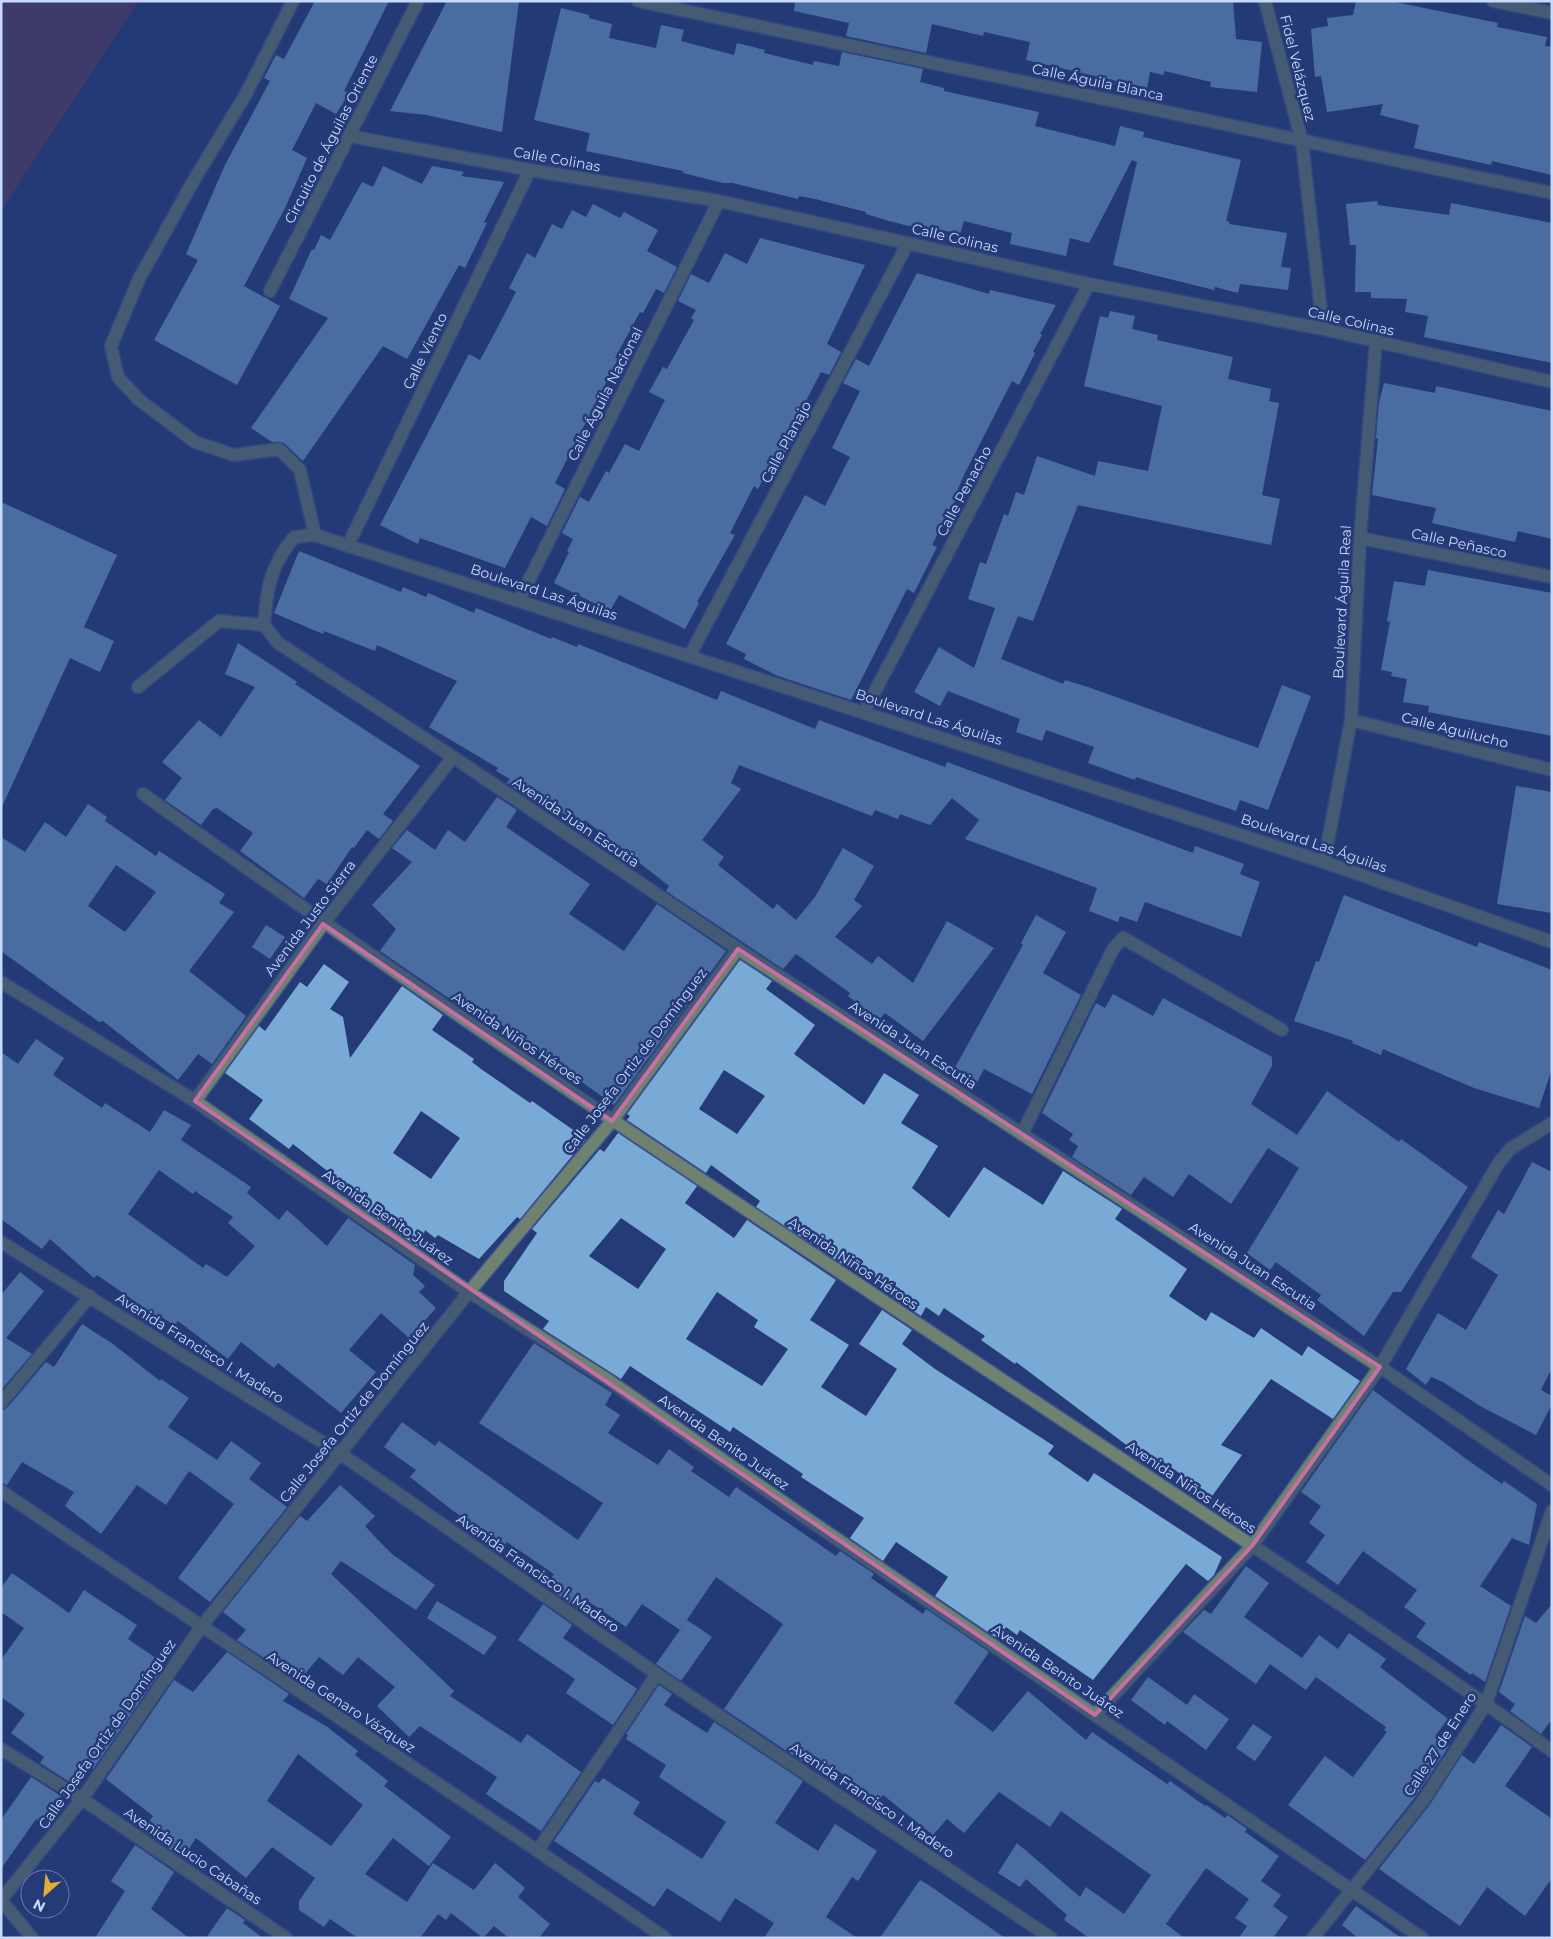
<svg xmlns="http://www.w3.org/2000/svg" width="1553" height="1939" viewBox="0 0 1553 1939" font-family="Montserrat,sans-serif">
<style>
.green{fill:#5d3d5e}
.building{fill:#78aad5;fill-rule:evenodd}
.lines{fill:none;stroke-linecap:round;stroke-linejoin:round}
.minor-casing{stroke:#42578f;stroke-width:15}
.minor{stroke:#6e826f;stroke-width:12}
.marked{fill:none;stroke:#c56fa4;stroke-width:4;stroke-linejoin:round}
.labels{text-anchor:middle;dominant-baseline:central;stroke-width:5;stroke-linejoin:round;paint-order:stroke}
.street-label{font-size:14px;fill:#c8d9fd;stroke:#243b77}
</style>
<rect width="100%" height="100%" fill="#243b77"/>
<polygon class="green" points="1,1 138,1 1,211"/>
<g class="building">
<polygon points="315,1 389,1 344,91 349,93 336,114 316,103 292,150 307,158 286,206 244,286 280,306 237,385 154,340 198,260 186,254 225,165 270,81 264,78 276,55 284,59"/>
<polygon points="447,1 519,1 502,132 427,115 390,111"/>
<polygon points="795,1 1233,1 1236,39 1262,42 1257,92 1210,87 1211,82 1164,71 1164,75 1150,72 1147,88 1026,60 1030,42 984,32 983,36 932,24 926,53 846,36 849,23 794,11"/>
<polygon points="1356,1 1390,1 1498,23 1497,27 1547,37 1545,46 1552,47 1552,175 1492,161 1491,165 1414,148 1419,125 1380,115 1383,104 1327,112 1321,76 1315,77 1311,29 1328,26 1327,18 1353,15"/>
<polygon points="561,8 589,15 589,18 612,24 609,38 656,48 661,25 684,30 681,41 734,55 737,43 765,50 764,53 813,65 814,61 839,66 842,52 923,69 920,82 944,88 944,91 1039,112 1035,126 1115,146 1120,126 1144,132 1143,137 1241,160 1226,221 1230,222 1229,224 1287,233 1281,267 1291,268 1288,290 1240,284 1238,293 1215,287 1214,290 1113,265 1137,162 1132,160 1089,243 1070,238 1066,256 1010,244 1012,233 964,221 960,234 918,225 917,228 889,221 866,214 866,212 815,199 799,196 798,199 733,183 723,183 683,173 683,171 586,151 590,133 534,120"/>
<polygon points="383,166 422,184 432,166 464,172 461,176 504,182 484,222 487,223 465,268 459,265 407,359 383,346 303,461 284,443 272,442 251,428 328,318 289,299 312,249 314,250 321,235 330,240 362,182 373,187"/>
<polygon points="1377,201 1378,205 1449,215 1451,203 1552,223 1552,363 1424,337 1428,316 1405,312 1407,299 1371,298 1371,292 1355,292 1356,245 1350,245 1346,204"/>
<polygon points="593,204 620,218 624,212 658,230 647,251 677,267 664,293 656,289 643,313 640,312 615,358 618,359 555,483 565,489 547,526 531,517 505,568 420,538 418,544 380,525 469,354 480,360 491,340 516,292 509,288 527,253 535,258 552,224 562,229 572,210 586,217"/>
<polygon points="760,238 865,265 827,344 841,352 829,375 821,372 798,416 803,418 779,466 772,462 758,489 754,486 730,533 735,535 697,602 699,603 685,629 619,595 610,611 554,583 569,552 567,551 573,539 562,533 580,497 589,502 606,471 609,473 625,444 639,451 665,400 649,392 663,367 667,369 694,320 691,318 696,310 678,301 691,274 709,283 725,253 747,264"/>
<polygon points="917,273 989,294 990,290 1056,305 1040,334 1042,335 1033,352 1035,353 1019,385 1012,381 964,475 954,498 956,499 932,545 937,547 914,593 907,589 851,700 778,676 744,659 746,654 726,644 805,495 825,506 850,457 832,448 860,391 843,383 856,359 869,366"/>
<polygon points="1110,311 1135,316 1132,329 1158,335 1157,340 1233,357 1228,379 1271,389 1269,401 1279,403 1262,495 1280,499 1271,545 1078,505 1033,621 1018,616 1001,659 1063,684 1065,680 1088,687 1258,748 1282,685 1311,696 1268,810 1240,800 1236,811 1136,777 1135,780 1088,763 1094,747 1046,730 1042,741 1016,732 1020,719 948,691 940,706 914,692 939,647 974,668 995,608 968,599 980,562 986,564 1004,514 1008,516 1016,492 1024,495 1037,456 1095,476 1098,461 1148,471 1162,406 1084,386 1100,316 1108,318"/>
<polygon points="1384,383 1435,393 1436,386 1552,411 1552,539 1518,531 1515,542 1432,523 1436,508 1372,495 1378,439 1376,438 1379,403"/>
<polygon points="1,502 117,555 84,627 114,641 100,672 70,658 1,809"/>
<polygon points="299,551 401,592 403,587 426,597 428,593 474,613 476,608 551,639 552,637 577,647 578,644 717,700 721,691 815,729 819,720 945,767 947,762 1193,853 1195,846 1244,864 1240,874 1260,882 1241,937 1145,902 1137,922 1120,916 1118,922 1089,911 1097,888 965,839 979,820 952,798 930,825 900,814 898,819 875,810 872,816 739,765 731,783 741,789 702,840 724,857 718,865 773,909 777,904 796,920 815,897 843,848 874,866 854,900 862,906 835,937 872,964 878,956 913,983 947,921 994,948 923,1041 885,1013 879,1020 848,996 850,993 796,954 783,969 666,891 669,886 585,820 580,826 532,789 527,797 507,783 510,779 496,771 498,768 429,727 457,681 377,645 375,651 324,631 323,634 274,613"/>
<polygon points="1428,570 1552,593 1552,736 1428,712 1429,706 1403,702 1407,679 1391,676 1392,672 1381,670 1390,622 1387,621 1394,581 1425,586"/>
<polygon points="238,643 297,682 295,684 420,766 383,814 393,821 379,839 367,830 354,848 352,847 327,884 318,879 304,898 240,851 253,833 217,808 213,809 201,825 165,800 182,778 162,762 199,720 221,737 255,687 225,674"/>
<polygon points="1516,786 1552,792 1552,913 1497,904"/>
<polygon points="497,797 517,810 506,827 590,884 569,914 624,951 657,904 726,951 614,1105 499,1023 457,996 453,1001 380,951 396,929 372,905 412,862 392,848 407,830 435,850 448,830 465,842"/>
<path d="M 88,804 L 107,817 L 105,821 L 156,856 L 159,851 L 225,894 L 219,903 L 234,912 L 189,971 L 246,1016 L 212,1064 L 198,1054 L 178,1080 L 103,1021 L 99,1022 L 1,951 L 1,837 L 25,852 L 45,822 L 66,837 ZM 116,865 L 156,892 L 125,932 L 88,906 Z"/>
<polygon points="1344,895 1477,947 1479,942 1552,970 1552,1068 1539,1108 1474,1088 1383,1049 1381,1055 1352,1043 1353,1041 1294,1021 1316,961 1319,962"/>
<polygon points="1036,915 1066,932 1043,973 1081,995 1032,1094 984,1069 976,1084 953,1071 1023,945 1021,943"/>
<polygon points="266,925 285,937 270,959 252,947"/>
<path d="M 740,960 L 772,981 L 766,989 L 815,1025 L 794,1054 L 864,1105 L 884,1073 L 919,1095 L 901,1123 L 938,1146 L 912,1188 L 949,1218 L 984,1167 L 1043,1205 L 1063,1171 L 1122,1209 L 1115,1219 L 1187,1269 L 1169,1296 L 1206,1321 L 1211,1312 L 1254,1338 L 1261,1328 L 1302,1356 L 1308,1346 L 1360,1381 L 1333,1419 L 1271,1379 L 1221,1445 L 1242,1455 L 1212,1496 L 1158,1458 L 1153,1465 L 1016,1362 L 1015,1364 L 981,1340 L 985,1336 L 944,1308 L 939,1316 L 926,1307 L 921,1316 L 891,1296 L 894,1292 L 851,1257 L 845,1266 L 756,1207 L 760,1201 L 711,1165 L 706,1173 L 627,1120 L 630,1116 L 627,1114 ZM 724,1070 L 765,1096 L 737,1134 L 699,1109 Z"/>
<path d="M 324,964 L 349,982 L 330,1009 L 343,1017 L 350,1058 L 402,986 L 443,1015 L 432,1030 L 474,1059 L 472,1062 L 481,1069 L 530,1103 L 532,1101 L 586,1139 L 520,1219 L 517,1217 L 479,1259 L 438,1235 L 435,1238 L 425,1230 L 420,1248 L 358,1205 L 363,1199 L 293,1144 L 289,1149 L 249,1119 L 263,1100 L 225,1073 L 259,1026 L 265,1031 L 300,982 L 307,987 ZM 421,1111 L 460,1138 L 431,1179 L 393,1153 Z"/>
<polygon points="1113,994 1153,1016 1163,998 1272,1057 1272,1066 1251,1104 1297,1135 1327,1091 1399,1142 1401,1139 1468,1187 1401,1292 1393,1292 1364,1336 1317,1300 1321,1295 1276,1262 1270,1270 1247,1253 1299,1168 1268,1148 1231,1204 1189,1174 1173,1197 1144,1177 1131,1195 1072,1157 1078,1146 1069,1140 1073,1134 1042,1113 1096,1003 1105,1008"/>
<path d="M 36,1039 L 64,1058 L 53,1075 L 102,1108 L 105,1103 L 150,1132 L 164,1110 L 191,1125 L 181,1140 L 251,1187 L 247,1193 L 279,1220 L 287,1210 L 327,1246 L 348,1218 L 415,1265 L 413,1275 L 425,1286 L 419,1292 L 436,1308 L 409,1338 L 381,1313 L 349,1350 L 376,1372 L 341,1413 L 278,1363 L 274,1368 L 241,1342 L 228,1359 L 178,1321 L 174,1325 L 160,1316 L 159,1318 L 97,1275 L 94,1278 L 50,1239 L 42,1249 L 1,1219 L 1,1052 L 18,1064 ZM 159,1170 L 193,1194 L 195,1191 L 233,1217 L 228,1223 L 255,1246 L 227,1277 L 206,1264 L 203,1268 L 128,1214 Z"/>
<path d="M 618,1133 L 697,1186 L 685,1203 L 734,1238 L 747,1220 L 836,1280 L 810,1320 L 849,1345 L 821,1387 L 866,1416 L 897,1369 L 859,1344 L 882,1310 L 912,1330 L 902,1344 L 935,1369 L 1054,1446 L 1048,1454 L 1088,1482 L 1094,1473 L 1222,1557 L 1214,1575 L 1208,1581 L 1186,1564 L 1093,1680 L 1020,1630 L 1017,1635 L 1006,1627 L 998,1639 L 935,1596 L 948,1577 L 896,1542 L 883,1561 L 850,1538 L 864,1518 L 801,1477 L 803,1474 L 733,1427 L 730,1432 L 630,1366 L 621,1379 L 543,1329 L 549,1321 L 504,1291 L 504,1281 L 537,1233 L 532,1229 L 600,1149 L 604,1152 ZM 621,1218 L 666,1249 L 638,1289 L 589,1256 ZM 717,1292 L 758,1320 L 754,1327 L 788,1349 L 762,1386 L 686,1339 Z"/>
<polygon points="1532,1162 1552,1172 1552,1368 1541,1390 1552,1396 1552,1404 1536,1435 1480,1406 1443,1382 1431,1377 1426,1385 1406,1369 1438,1313 1466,1330 1498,1275 1471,1257 1498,1210 1504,1214"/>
<polygon points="20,1272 44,1291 6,1338 32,1354 1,1390 1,1295"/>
<polygon points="82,1324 113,1344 160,1381 161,1379 189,1398 168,1427 217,1460 231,1441 261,1463 249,1479 287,1507 210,1602 178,1578 234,1504 189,1471 166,1505 137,1485 101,1534 65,1506 74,1492 22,1462 7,1485 1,1483 1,1411 7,1408 46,1362 54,1367"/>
<polygon points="534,1343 612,1393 605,1405 620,1415 608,1433 658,1465 669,1449 694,1467 691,1471 729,1497 736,1487 836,1556 840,1551 874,1574 871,1578 874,1580 923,1614 926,1609 989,1652 954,1703 993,1732 1028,1691 1086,1740 1092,1732 1167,1784 1170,1781 1205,1806 1206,1805 1225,1818 1227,1815 1247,1829 1245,1832 1279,1856 1261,1881 1281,1895 1273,1906 1288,1917 1273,1938 1239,1938 1247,1926 1235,1918 1249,1899 1206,1868 1166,1924 1184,1938 1089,1938 1064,1920 1067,1915 1026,1879 1020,1887 998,1873 1017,1843 1080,1897 1086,1887 1124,1914 1151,1875 1061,1811 1050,1827 999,1792 964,1833 947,1819 933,1835 883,1795 878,1802 836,1769 834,1772 817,1760 812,1768 724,1709 783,1624 716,1577 680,1630 642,1604 626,1627 588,1601 581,1611 552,1591 555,1586 549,1581 554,1574 507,1542 504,1546 452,1510 410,1477 416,1470 384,1447 402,1422 435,1446 439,1441 578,1540 603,1503 479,1423"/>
<polygon points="1373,1390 1469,1461 1502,1484 1504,1481 1537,1504 1529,1545 1512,1538 1480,1586 1511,1606 1485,1682 1472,1673 1471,1675 1416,1637 1426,1623 1404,1607 1417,1590 1363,1551 1338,1585 1306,1562 1325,1535 1309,1523 1321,1506 1301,1492"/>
<polygon points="340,1485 375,1516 365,1526 380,1542 392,1554 435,1585 416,1610 341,1561 331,1574 454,1691 450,1696 521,1743 527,1734 581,1772 541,1831 486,1794 497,1777 420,1726 409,1737 377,1706 395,1687 358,1657 343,1675 319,1657 299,1681 237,1640 246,1630 223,1612 300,1516 307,1521"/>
<polygon points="1246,1566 1269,1583 1244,1617 1302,1658 1319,1635 1338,1649 1349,1633 1386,1659 1380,1667 1448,1719 1435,1736 1449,1746 1416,1796 1365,1860 1288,1805 1325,1756 1353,1777 1387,1732 1384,1730 1386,1727 1316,1677 1306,1690 1270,1664 1256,1684 1183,1632 1204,1610 1211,1614"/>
<polygon points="12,1573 69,1613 84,1590 137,1625 128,1639 157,1659 152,1665 161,1671 93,1769 84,1762 70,1782 40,1763 44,1757 11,1733 25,1714 1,1697 1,1660 24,1628 1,1612 1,1588"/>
<polygon points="437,1601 497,1637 484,1655 427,1618"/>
<polygon points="543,1604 572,1625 563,1638 637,1689 613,1725 566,1693 575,1679 518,1640"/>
<polygon points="1552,1604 1552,1719 1541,1734 1510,1711 1515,1704 1499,1692 1525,1616 1536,1623"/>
<polygon points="687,1620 712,1637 681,1681 656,1664"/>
<path d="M 227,1652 L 289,1694 L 283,1701 L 326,1726 L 358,1751 L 355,1755 L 388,1781 L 384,1786 L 451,1837 L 429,1866 L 393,1838 L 365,1874 L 407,1902 L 433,1863 L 474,1890 L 495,1863 L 525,1888 L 518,1897 L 550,1924 L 539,1938 L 509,1938 L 494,1926 L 483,1938 L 451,1913 L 446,1920 L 438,1914 L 420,1938 L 358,1938 L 330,1919 L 324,1927 L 299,1910 L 299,1901 L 315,1878 L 272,1847 L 246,1878 L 196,1838 L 183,1858 L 143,1831 L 153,1816 L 106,1779 L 174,1680 L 193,1692 ZM 298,1754 L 363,1805 L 331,1846 L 267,1801 Z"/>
<polygon points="1148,1677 1187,1705 1194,1694 1229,1719 1206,1750 1167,1721 1165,1725 1131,1700"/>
<polygon points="659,1685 672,1694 664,1705 707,1733 714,1722 803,1781 775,1823 818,1851 835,1824 877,1851 858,1881 852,1877 826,1917 857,1938 764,1938 774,1923 735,1898 720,1922 667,1888 654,1907 554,1841 595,1781 599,1783 603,1778 640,1802 633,1814 702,1859 726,1822 659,1777 666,1765 626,1739 628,1735 626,1734"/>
<polygon points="1253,1724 1272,1737 1255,1761 1236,1748"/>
<polygon points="1501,1725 1532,1747 1505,1786 1552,1819 1552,1878 1525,1916 1487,1887 1460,1926 1379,1869 1429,1806 1462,1755 1474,1764"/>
<polygon points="31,1777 61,1796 57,1803 56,1798 41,1822 36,1819 1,1869 1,1820"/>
<polygon points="135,1845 174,1872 151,1909 189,1938 95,1938 125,1891 111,1881"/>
<polygon points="920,1880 930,1886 1005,1938 880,1938"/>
<polygon points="1356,1906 1401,1938 1358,1938 1342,1925"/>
<polygon points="227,1908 245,1920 243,1923 263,1938 206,1938"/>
</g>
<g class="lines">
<g class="minor-casing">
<g id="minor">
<polyline points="293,1 246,94 195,178 139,279 111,346 118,377 138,399 195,442 234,455 279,449 300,470 315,535"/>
<polyline points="638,1 1552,193"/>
<polyline points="1265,1 1302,142 1323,329"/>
<polyline points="1493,1 1552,13"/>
<polyline points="349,136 530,170 719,201 1089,284 1323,329 1552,382"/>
<polyline points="270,291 418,1"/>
<polyline points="1360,538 1552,577"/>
<polyline points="348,545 530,170"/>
<polyline points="519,600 719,201"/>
<polyline points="264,625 278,643 453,757 738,949 1380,1367 1552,1485"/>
<path d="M 264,625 C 267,587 270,567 294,537 L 315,535 L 1324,862 L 1552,942"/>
<polyline points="690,655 908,243"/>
<polyline points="138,687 219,621 264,625"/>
<polyline points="864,712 1089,284"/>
<polyline points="1351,720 1552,770"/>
<path d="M 143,794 C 435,1004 734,1202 1034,1401 C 1207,1516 1383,1630 1552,1751"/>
<polyline points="1324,862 1351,720 1360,538 1376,341"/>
<polyline points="1,982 195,1101 469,1292 608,1380 806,1518 1422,1938"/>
<polyline points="195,1101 323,924 453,757"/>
<polyline points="1022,1134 1113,949 1123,938 1282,1030"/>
<polyline points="1,1242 341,1454 657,1674 1051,1938"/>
<polyline points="1,1403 90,1296"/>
<path d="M 1,1491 C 221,1641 446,1786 665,1938"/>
<polyline points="1095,1715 1252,1546 1380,1367 1498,1164 1510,1149 1552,1123"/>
<polyline points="1,1749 82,1799 286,1938"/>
<polyline points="538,1850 657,1674"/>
<polyline points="1,1900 82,1799 201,1627 469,1292 612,1121 738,949"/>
<polyline points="1,1900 32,1938"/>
<polyline points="1313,1938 1423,1801 1486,1704 1552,1511"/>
</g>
</g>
<use href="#minor" class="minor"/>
</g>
<path d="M0 0H1553V1939H0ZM 323,924 L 612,1121 L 738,949 L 1380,1367 L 1252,1546 L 1095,1715 L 195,1101 Z" fill="#243b77" fill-opacity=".55" fill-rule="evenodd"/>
<path class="marked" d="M 323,924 L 612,1121 L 738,949 L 1380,1367 L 1252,1546 L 1095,1715 L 195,1101 Z"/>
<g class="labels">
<g class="street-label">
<text transform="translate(1298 68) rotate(76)">Fidel Velázquez</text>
<text transform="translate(1098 82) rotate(12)">Calle Águila Blanca</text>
<text transform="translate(331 139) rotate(-63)">Circuito de Águilas Oriente</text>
<text transform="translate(557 159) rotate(10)">Calle Colinas</text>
<text transform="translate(955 238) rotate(13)">Calle Colinas</text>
<text transform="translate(1351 321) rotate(13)">Calle Colinas</text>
<text transform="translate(425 351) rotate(-64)">Calle Viento</text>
<text transform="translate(605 394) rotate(-63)">Calle Águila Nacional</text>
<text transform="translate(786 442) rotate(-62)">Calle Planajo</text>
<text transform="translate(964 491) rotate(-62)">Calle Penacho</text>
<text transform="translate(1459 543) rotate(12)">Calle Peñasco</text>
<text transform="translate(544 592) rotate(18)">Boulevard Las Águilas</text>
<text transform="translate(1342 602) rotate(-87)">Boulevard Águila Real</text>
<text transform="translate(929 717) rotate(18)">Boulevard Las Águilas</text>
<text transform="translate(1455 730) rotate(14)">Calle Aguilucho</text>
<text transform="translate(576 822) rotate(34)">Avenida Juan Escutia</text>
<text transform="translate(1314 843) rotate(19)">Boulevard Las Águilas</text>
<text transform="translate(310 918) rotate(-53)">Avenida Justo Sierra</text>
<text transform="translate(517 1038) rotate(34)">Avenida Niños Héroes</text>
<text transform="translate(913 1045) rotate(33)">Avenida Juan Escutia</text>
<text transform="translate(635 1061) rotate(-53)">Calle Josefa Ortiz de Domínguez</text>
<text transform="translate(388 1217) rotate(35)">Avenida Benito Juárez</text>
<text transform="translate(853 1263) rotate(34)">Avenida Niños Héroes</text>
<text transform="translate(1253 1266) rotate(33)">Avenida Juan Escutia</text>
<text transform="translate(200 1348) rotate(32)">Avenida Francisco I. Madero</text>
<text transform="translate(354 1412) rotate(-51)">Calle Josefa Ortiz de Domínguez</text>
<text transform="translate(724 1442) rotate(35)">Avenida Benito Juárez</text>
<text transform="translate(1191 1487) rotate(34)">Avenida Niños Héroes</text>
<text transform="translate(538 1573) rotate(35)">Avenida Francisco I. Madero</text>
<text transform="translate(1058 1671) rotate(34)">Avenida Benito Juárez</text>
<text transform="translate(341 1702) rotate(33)">Avenida Genaro Vázquez</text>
<text transform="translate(107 1734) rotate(-55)">Calle Josefa Ortiz de Domínguez</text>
<text transform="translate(1440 1744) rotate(-57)">Calle 27 de Enero</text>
<text transform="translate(872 1800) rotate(34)">Avenida Francisco I. Madero</text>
<text transform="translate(193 1856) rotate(34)">Avenida Lucio Cabañas</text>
</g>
</g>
<rect width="1553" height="1939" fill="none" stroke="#c8d9fd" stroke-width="5"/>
<g transform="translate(45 1894) rotate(207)"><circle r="24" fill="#243b77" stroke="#667aad"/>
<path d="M0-4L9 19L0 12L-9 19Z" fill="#e1af34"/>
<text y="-8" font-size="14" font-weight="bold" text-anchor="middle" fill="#c8d9fd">N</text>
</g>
</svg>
